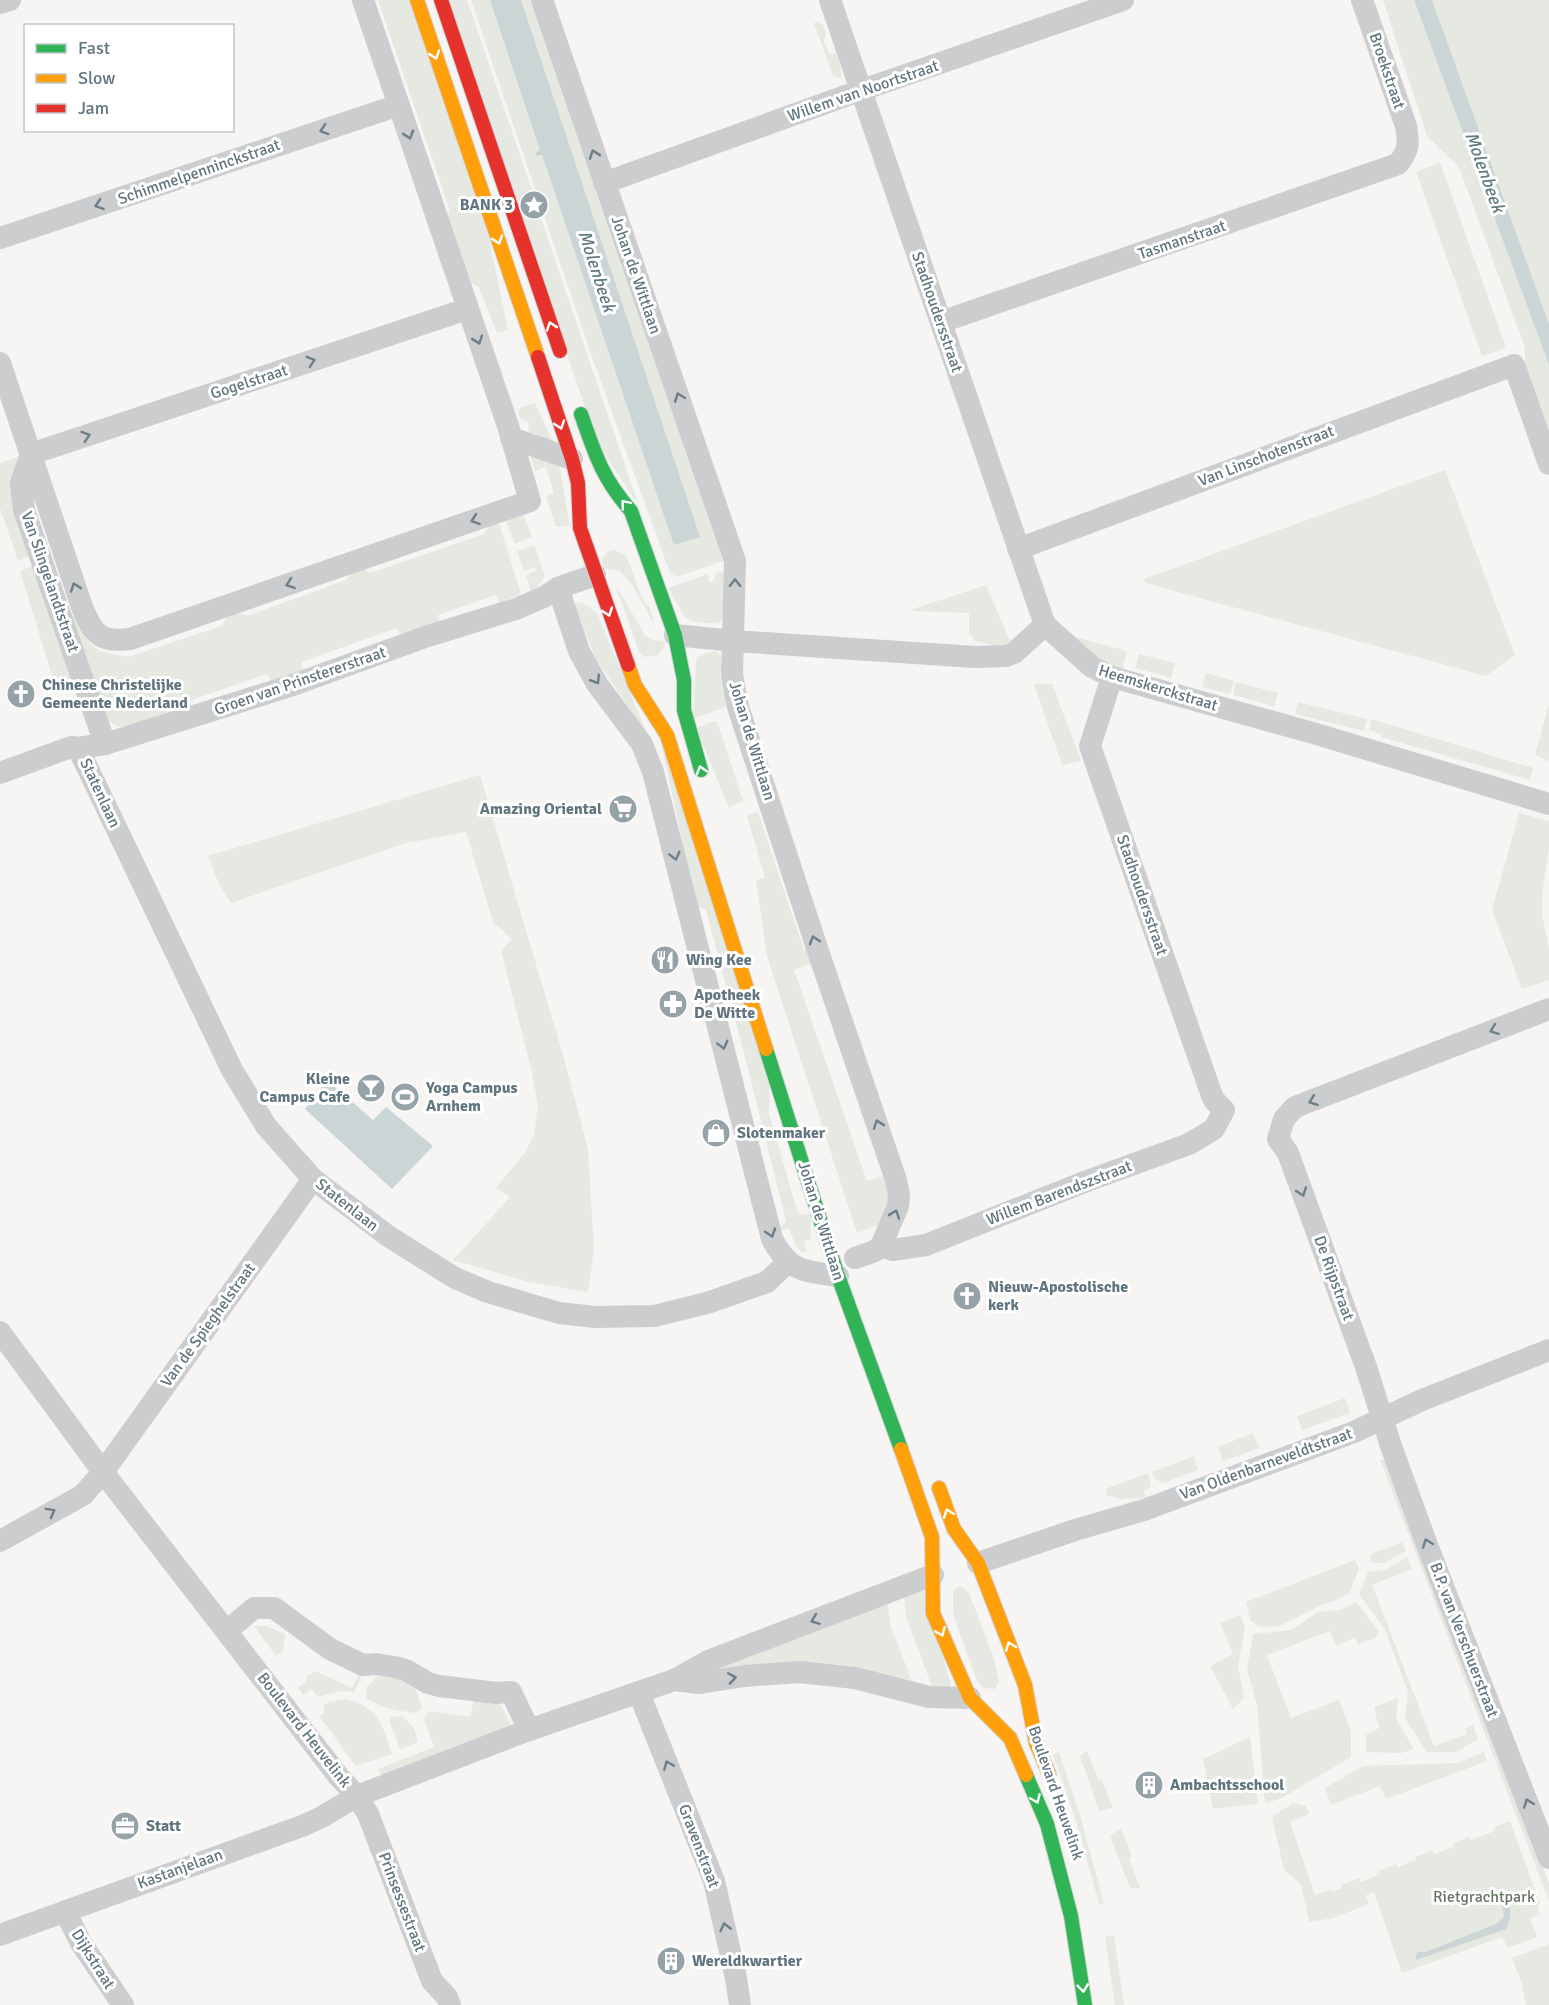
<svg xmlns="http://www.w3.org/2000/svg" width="1549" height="2005" viewBox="0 0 1549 2005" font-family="Signika,sans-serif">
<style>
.green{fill:#e6e8e2}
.water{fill:#cbd5d6}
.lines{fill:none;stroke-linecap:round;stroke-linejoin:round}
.fast-casing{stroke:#d2d3d4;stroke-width:16}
.slow-casing{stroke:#d2d3d4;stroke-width:16}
.jam-casing{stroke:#d2d3d4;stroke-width:16}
.street{stroke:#cccdce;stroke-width:22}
.fast{stroke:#30b455;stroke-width:14}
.slow{stroke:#ff9f0a;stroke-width:14}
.jam{stroke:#e5322d;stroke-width:14}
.oneway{stroke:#fff}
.oneway2{stroke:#6c7e87}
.labels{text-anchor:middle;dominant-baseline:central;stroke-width:6;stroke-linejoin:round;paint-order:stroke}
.street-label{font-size:16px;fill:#61757f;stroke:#fff}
.poi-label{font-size:16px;font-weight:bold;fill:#61757f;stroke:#fff;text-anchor:start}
.park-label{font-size:16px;fill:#667760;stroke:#fff}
.water-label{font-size:18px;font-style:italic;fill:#617b81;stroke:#fff}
</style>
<rect width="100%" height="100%" fill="#f6f5f4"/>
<g class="green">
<polygon points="378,0 409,0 489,238 508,330 497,333 479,287 464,279 445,221 450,211"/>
<polygon points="446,0 467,0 534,196 531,205 534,208 538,210 639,506 598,445"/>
<polygon points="471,0 490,0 541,150 536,153 537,156 542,155 675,545 699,536 521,0 536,0 723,561 677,577 670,573 592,357"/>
<polygon points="1383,0 1414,0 1549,365 1549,442 1525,377 1525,348 1459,167 1427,136"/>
<polygon points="1432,0 1549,0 1549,324"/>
<polygon points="817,22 823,25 826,32 824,42 830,55 836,53 841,67 841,79 833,76 814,23"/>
<polygon points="1440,162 1506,348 1482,356 1416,172"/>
<polygon points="535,403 552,440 550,441 528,431 529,423 520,418 518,411 521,407"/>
<polygon points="528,448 559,463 570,526 556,527 546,497 554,493 546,467 535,471"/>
<polygon points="24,455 32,555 18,561 0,508 0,463"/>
<polygon points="1445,470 1515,655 1486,676 1145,583 1144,579"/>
<polygon points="523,514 532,537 515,544 506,520"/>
<path d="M 499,523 L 521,594 L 499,603 L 496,595 L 438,615 L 440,623 L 401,637 L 397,628 L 301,662 L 303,670 L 271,682 L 267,674 L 171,707 L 172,715 L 124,727 L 116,726 L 108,720 L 70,617 L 78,614 C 82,630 86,647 104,652 C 112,655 119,654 128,657 L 222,626 L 228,615 L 237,612 L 247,616 L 346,580 L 353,571 L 362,568 L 370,573 L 484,534 L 489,526 Z"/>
<polygon points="534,545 545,576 535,590 531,591 526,575 536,571 535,567 524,571 517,551"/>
<polygon points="614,550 626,555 643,600 650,608 654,624 633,586 620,571 602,568 602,559 607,552"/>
<polygon points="35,565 82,696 54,682 20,571"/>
<path d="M 724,571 C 724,582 728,610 722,620 C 719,624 713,623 708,623 C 700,623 691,622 685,617 L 668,588 L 708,574 L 709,582 L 714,581 L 715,573 Z"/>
<polygon points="615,584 645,635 653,640 665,642 663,649 658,655 644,657 639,652"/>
<polygon points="986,585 1010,641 1001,647 975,641 969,633 969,613 912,611 913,609"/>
<polygon points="579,602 588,606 597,613 648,736 596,659 576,609 575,604"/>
<polygon points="1064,634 1127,651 1122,671 1106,667"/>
<polygon points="715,651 720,654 722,663 720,676 728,706 693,719 696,660 701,655"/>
<polygon points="1139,654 1175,663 1171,678 1135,668"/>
<polygon points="1206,673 1234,681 1230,694 1202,687"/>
<polygon points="1236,682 1278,693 1274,706 1233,695"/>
<polygon points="1034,684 1052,684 1081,761 1062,765"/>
<polygon points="1298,702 1367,719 1364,731 1295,714"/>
<polygon points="1548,707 1549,707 1549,761 1535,755"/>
<polygon points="1371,719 1533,768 1530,780 1381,737 1380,734 1369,730"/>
<polygon points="711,722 717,722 743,801 729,808 696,728"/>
<polygon points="661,742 770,1080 769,1114 797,1210 801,1215 811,1214 811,1239 804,1241 807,1251 802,1252 796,1247 789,1228 781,1230 780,1229 786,1221 747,1065 706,910 696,905"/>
<polygon points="480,775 565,1062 588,1149 594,1250 588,1292 529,1282 453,1260 510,1197 496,1188 525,1153 534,1134 538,1106 531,1068 501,951 512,939 493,922 466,832 406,843 231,903 219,884 208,856"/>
<polygon points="758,812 804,950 811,947 815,962 794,970 867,1181 889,1174 891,1190 883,1223 857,1233 767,956 756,880 765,878 747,816"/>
<polygon points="1519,813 1549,821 1549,848 1543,887 1542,915 1549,948 1549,980 1522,989 1492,910"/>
<polygon points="1345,1398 1350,1413 1302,1430 1297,1416"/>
<polygon points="1253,1433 1259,1448 1223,1461 1218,1447"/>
<polygon points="1194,1456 1198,1470 1163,1483 1155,1479 1152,1472"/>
<polygon points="1388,1458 1549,1883 1549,1901 1380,1460"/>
<polygon points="1148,1473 1151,1483 1149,1488 1144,1491 1146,1498 1121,1499 1107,1496 1105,1489"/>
<polygon points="1402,1542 1406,1551 1384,1563 1372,1563 1369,1555"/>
<polygon points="1407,1557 1412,1569 1372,1585 1434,1746 1467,1734 1465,1729 1473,1725 1478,1739 1456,1752 1427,1752 1405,1718 1408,1692 1385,1629 1359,1594 1368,1572 1385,1570"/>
<polygon points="1355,1560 1359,1569 1349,1593 1336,1600 1319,1606 1280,1626 1259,1627 1250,1620 1246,1602"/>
<polygon points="961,1586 969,1593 994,1659 999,1682 995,1689 983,1688 977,1681 953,1614 953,1590"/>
<polygon points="922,1588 951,1684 946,1690 933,1689 906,1617 904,1594"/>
<polygon points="887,1601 891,1627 914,1686 702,1671"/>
<polygon points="1356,1602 1379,1631 1375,1638 1358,1644 1355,1638 1336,1646 1330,1631 1267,1655 1291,1718 1339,1700 1351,1731 1351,1757 1280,1799 1265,1803 1257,1706 1247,1669 1253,1634 1291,1630 1318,1612 1340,1610"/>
<polygon points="1240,1615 1245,1628 1238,1666 1244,1698 1233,1709 1210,1666 1233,1654 1220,1623"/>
<polygon points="254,1626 267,1626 285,1634 283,1651 276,1656"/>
<polygon points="361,1669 364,1671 354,1692 341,1691 318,1697 312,1689 303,1695 298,1687 306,1682 306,1677 315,1671 352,1688"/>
<path d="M 389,1674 L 414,1683 L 422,1708 L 418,1713 C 402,1712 378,1708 366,1697 L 367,1686 L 378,1676 Z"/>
<polygon points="1398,1698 1396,1719 1414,1749 1401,1753 1366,1752 1366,1735 1379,1728 1374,1707"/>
<path d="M 346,1699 C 379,1708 382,1724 392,1754 L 356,1766 L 320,1717 L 325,1712 L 323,1706 L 329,1702 Z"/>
<polygon points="474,1700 501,1705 510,1724 509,1728 382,1777 378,1769 434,1747 424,1719 429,1711 470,1717"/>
<polygon points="403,1716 414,1728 418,1742 400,1749 390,1723 391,1717"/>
<polygon points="1250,1737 1258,1804 1213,1809 1203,1759"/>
<polygon points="1087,1751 1099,1781 1102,1780 1113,1808 1099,1811 1080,1756"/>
<polygon points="1059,1752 1080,1815 1104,1903 1099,1904 1076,1821 1053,1755"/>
<polygon points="1484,1752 1487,1761 1386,1799 1380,1786 1331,1805 1325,1788 1363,1766 1458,1763"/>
<polygon points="1293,1803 1306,1806 1309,1814 1290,1822 1315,1895 1331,1889 1332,1892 1342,1888 1341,1885 1359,1878 1361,1882 1380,1874 1379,1871 1396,1864 1398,1867 1416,1860 1415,1857 1432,1850 1434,1854 1454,1847 1453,1843 1469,1837 1470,1840 1495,1831 1494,1827 1510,1821 1540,1904 1537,1906 1540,1914 1530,1918 1537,1937 1508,1948 1502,1937 1402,1973 1374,1892 1366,1895 1369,1904 1333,1918 1309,1922 1301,1884 1284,1870 1272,1817"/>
<polygon points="1121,1828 1132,1857 1129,1858 1140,1888 1130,1888 1110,1836"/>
<polygon points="1114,1935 1124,2005 1115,2005 1105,1937"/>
<polygon points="1549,1944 1549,2005 1526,2005 1522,1984 1512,1958"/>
</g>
<g class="water">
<polygon points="490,0 521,0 700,537 674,545 542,155 537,156 535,153 540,150"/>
<polygon points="1414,0 1432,0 1549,324 1549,365"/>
<polygon points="327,1080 373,1120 386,1107 433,1146 392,1189 305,1109"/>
<path d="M 1504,1899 L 1507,1899 C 1512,1909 1511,1919 1506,1929 L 1416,1960 L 1416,1954 L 1419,1952 L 1426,1952 L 1498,1923 L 1504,1917 L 1502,1902 Z"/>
</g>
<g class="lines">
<g class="fast-casing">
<g id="fast">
<path d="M 581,414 C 595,454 602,478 631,511 L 675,635 L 684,680 L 684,710 L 701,770"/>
<polyline points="766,1049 838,1276 901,1449"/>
<polyline points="1026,1775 1047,1824 1071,1916 1085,2005"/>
</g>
</g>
<g class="slow-casing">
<g id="slow">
<polyline points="417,0 538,357"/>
<polyline points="628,665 635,685 667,735 766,1049"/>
<polyline points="901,1449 932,1537 933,1613 970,1698 1010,1738 1026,1775"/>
<polyline points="939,1488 954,1529 978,1563 1025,1685 1036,1743 1049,1774"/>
</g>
</g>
<g class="jam-casing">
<g id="jam">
<polyline points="441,0 560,351"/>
<polyline points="538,357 572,459 578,483 580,528 628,665"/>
</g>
</g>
<g class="street">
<polyline points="542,0 735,561 732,675 738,707 819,954 896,1180 899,1195 898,1206 881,1246 875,1251 855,1258"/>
<polyline points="830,0 1045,625 1092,667 1112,677 1313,733 1549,804"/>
<polyline points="0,3 10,0"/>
<polyline points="604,183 862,90 1123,0"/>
<polyline points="0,238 399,105"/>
<path d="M 941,322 L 1398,164 C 1409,150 1409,144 1406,126 L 1362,0"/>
<path d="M 0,363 L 82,607 C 93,634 100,643 130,639 L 530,501 L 508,426 L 363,0"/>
<polyline points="511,438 572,459"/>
<polyline points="31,454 467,309"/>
<polyline points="31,454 21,483 24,510 105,744"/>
<polyline points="1018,549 1514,365 1549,464"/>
<path d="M 558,588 L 579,651 L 597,684 L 642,744 L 653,772 L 772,1239 C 790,1272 803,1271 838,1276"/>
<polyline points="675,635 734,641 975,657 1006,656 1014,653 1045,625"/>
<polyline points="78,748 232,1070 266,1126 313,1179 388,1236 455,1278 488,1292 559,1313 595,1317 654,1316 707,1303 767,1282 788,1262"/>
<polyline points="0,773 71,747 78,748 105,744 293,685 425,637 516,609 544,597 558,588 595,575"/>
<polyline points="1549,1009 1295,1107 1284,1119 1278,1139 1288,1153 1366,1367 1391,1446 1427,1545 1549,1858"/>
<polyline points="881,1246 893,1250 926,1245 1087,1181 1189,1144 1214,1129 1224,1110 1214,1100 1211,1093 1090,746 1112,677"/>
<polyline points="0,1332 103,1472 339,1777 357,1796 368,1814 432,1981 447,1997 450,2005"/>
<polyline points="0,1541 83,1495 103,1472 313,1179"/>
<polyline points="978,1563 1075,1530 1144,1510 1354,1432 1422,1400 1549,1350"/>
<polyline points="227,1631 254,1608 274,1608 330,1649 363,1665 376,1664 395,1667 406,1670 428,1683 439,1686 497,1693 511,1692 529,1730"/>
<polyline points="674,1680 700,1683 745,1676 799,1672 855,1678 929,1697 970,1698"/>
<polyline points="639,1693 714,1881 736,1978 740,2005"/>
<polyline points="65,1911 81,1943 123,2005"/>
<polyline points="0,1935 302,1826 320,1818 357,1796 529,1730 674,1680 708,1661 933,1575"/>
</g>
<use href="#fast" class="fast"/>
<use href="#slow" class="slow"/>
<use href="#jam" class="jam"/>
</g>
<defs><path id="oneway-chevron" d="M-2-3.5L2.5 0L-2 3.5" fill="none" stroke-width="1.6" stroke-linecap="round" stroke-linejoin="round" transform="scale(1.5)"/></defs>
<g class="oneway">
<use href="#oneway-chevron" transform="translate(435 55) rotate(71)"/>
<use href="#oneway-chevron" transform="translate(498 240) rotate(71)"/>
<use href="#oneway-chevron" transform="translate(551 326) rotate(-109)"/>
<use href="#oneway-chevron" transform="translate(560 425) rotate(71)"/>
<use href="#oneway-chevron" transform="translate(625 504) rotate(-130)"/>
<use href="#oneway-chevron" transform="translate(608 612) rotate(71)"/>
<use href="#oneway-chevron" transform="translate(701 770) rotate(-107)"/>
<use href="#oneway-chevron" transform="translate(948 1513) rotate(-110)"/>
<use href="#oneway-chevron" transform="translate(941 1632) rotate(67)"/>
<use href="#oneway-chevron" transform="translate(1010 1646) rotate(-111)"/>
<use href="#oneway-chevron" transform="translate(1036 1799) rotate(67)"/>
<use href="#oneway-chevron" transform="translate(1083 1988) rotate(83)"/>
</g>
<g class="oneway2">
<use href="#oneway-chevron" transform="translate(324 130) rotate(162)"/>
<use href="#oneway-chevron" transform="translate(409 135) rotate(72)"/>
<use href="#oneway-chevron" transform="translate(594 154) rotate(-109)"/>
<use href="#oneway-chevron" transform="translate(99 205) rotate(161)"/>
<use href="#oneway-chevron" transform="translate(478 340) rotate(71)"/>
<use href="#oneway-chevron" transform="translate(311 361) rotate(-18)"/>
<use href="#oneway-chevron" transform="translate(679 397) rotate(-110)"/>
<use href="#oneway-chevron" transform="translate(86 436) rotate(-18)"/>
<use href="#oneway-chevron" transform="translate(475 520) rotate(161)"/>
<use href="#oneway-chevron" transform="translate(735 583) rotate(-89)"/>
<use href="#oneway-chevron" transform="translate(290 584) rotate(161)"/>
<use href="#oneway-chevron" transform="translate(75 587) rotate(-109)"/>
<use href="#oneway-chevron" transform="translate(596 680) rotate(58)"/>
<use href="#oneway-chevron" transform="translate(675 856) rotate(76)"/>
<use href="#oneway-chevron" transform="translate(814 940) rotate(-108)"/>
<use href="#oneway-chevron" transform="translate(1494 1030) rotate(159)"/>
<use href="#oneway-chevron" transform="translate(723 1045) rotate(76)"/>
<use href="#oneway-chevron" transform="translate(1313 1101) rotate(159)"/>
<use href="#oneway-chevron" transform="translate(878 1124) rotate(-109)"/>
<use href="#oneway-chevron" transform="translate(1302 1192) rotate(70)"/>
<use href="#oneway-chevron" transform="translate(895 1214) rotate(-71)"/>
<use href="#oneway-chevron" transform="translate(771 1233) rotate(72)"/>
<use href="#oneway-chevron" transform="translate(51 1512) rotate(-29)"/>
<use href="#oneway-chevron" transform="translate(1427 1543) rotate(-110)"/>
<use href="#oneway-chevron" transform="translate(815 1620) rotate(159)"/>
<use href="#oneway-chevron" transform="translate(732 1678) rotate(-9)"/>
<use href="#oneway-chevron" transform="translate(668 1765) rotate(-112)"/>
<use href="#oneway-chevron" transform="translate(1528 1803) rotate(-111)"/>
<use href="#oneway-chevron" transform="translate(725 1927) rotate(-103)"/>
</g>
<defs>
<g id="sight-disc" transform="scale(1.5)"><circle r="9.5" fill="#95a2a8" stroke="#fff"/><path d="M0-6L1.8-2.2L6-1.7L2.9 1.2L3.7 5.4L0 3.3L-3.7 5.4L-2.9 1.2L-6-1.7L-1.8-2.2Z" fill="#fff"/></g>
<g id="church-disc" transform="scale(1.5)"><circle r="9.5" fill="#95a2a8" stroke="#fff"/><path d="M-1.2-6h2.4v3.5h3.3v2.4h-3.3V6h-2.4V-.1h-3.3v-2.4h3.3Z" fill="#fff"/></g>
<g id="supermarket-disc" transform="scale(1.5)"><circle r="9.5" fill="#95a2a8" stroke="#fff"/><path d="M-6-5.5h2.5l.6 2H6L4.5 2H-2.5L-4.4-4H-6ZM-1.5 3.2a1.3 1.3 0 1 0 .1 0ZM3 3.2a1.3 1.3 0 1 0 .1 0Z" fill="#fff"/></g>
<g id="restaurant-disc" transform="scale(1.5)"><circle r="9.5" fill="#95a2a8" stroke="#fff"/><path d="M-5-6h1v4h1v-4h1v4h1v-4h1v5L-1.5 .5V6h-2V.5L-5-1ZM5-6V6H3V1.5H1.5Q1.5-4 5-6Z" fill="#fff"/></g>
<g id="pharmacy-disc" transform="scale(1.5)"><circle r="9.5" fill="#95a2a8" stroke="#fff"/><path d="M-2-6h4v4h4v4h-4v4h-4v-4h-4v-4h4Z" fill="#fff"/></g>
<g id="bar-disc" transform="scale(1.5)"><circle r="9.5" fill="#95a2a8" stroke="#fff"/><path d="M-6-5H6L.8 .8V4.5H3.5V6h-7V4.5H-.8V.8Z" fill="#fff"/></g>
<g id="stadium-disc" transform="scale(1.5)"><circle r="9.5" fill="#95a2a8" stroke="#fff"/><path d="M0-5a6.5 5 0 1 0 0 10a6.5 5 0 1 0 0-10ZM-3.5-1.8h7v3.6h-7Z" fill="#fff"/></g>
<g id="shop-disc" transform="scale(1.5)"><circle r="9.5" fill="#95a2a8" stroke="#fff"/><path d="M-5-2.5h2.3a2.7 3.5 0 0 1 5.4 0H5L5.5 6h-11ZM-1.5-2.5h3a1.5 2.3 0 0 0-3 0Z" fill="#fff"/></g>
<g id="building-disc" transform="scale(1.5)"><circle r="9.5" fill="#95a2a8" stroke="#fff"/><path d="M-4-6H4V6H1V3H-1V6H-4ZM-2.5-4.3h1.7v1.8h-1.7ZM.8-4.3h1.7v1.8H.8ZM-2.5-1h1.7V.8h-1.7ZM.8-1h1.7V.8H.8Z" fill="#fff"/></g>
<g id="office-disc" transform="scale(1.5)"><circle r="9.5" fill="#95a2a8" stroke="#fff"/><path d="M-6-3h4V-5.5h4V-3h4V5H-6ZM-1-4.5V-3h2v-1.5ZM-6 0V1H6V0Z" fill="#fff"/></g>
</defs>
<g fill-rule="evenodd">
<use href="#sight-disc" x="534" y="205"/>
<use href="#church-disc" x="21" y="694"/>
<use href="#supermarket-disc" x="623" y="809"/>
<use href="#restaurant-disc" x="665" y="960"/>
<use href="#pharmacy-disc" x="673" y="1004"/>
<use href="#bar-disc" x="371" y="1088"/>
<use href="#stadium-disc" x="405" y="1097"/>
<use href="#shop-disc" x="716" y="1133"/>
<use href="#church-disc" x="967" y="1296"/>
<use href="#building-disc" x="1149" y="1785"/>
<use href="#office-disc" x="125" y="1826"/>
<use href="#building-disc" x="671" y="1961"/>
</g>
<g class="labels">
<g class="street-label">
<text transform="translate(1387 71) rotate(71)">Broekstraat</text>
<text transform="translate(863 91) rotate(-19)">Willem van Noortstraat</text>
<text transform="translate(199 172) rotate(-19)">Schimmelpenninckstraat</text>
<text transform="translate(1182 240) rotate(-19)">Tasmanstraat</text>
<text transform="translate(636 275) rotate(71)">Johan de Wittlaan</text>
<text transform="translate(937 312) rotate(71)">Stadhoudersstraat</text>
<text transform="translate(249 382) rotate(-18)">Gogelstraat</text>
<text transform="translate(1266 456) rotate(-21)">Van Linschotenstraat</text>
<text transform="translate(50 582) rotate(71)">Van Slingelandtstraat</text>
<text transform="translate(300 681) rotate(-19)">Groen van Prinstererstraat</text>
<text transform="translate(1158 688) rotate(17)">Heemskerckstraat</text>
<text transform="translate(752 741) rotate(73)">Johan de Wittlaan</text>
<text transform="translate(100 793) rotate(65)">Statenlaan</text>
<text transform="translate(1142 895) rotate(71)">Stadhoudersstraat</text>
<text transform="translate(1059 1193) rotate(-21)">Willem Barendszstraat</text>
<text transform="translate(347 1205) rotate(38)">Statenlaan</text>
<text transform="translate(821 1221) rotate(73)">Johan de Wittlaan</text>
<text transform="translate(1334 1278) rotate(70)">De Rijpstraat</text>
<text transform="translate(208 1325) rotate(-54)">Van de Spieghelstraat</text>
<text transform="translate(1266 1464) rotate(-20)">Van Oldenbarneveldtstraat</text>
<text transform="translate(1464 1640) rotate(69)">B.P. van Verschuerstraat</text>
<text transform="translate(304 1730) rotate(52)">Boulevard Heuvelink</text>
<text transform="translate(1056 1793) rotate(71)">Boulevard Heuvelink</text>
<text transform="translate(699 1846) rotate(69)">Gravenstraat</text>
<text transform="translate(180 1869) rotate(-20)">Kastanjelaan</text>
<text transform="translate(402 1902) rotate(69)">Prinsessestraat</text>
<text transform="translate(93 1959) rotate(58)">Dijkstraat</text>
</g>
<g class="poi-label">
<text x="513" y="205" text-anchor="end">BANK 3</text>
<text x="42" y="685">Chinese Christelijke<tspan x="42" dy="18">Gemeente Nederland</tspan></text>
<text x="602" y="809" text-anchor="end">Amazing Oriental</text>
<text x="686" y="960">Wing Kee</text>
<text x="694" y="995">Apotheek<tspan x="694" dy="18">De Witte</tspan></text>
<text x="350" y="1079" text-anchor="end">Kleine<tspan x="350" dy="18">Campus Cafe</tspan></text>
<text x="426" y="1088">Yoga Campus<tspan x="426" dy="18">Arnhem</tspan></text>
<text x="737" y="1133">Slotenmaker</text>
<text x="988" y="1287">Nieuw-Apostolische<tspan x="988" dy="18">kerk</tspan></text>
<text x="1170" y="1785">Ambachtsschool</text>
<text x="146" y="1826">Statt</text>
<text x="692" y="1961">Wereldkwartier</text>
</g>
<g class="park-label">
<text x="1484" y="1897">Rietgrachtpark</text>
</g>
<g class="water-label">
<text transform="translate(1485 172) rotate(70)">Molenbeek</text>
<text transform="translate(597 271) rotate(72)">Molenbeek</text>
</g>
</g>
<rect x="24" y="24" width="210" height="108" fill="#ffffff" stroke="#c0c8cc" stroke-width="1.5"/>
<rect x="36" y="44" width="30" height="9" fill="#30b455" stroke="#c0c8cc" stroke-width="1.5"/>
<text x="78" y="54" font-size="18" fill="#61757f">Fast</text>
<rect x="36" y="74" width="30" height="9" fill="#ff9f0a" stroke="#c0c8cc" stroke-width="1.5"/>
<text x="78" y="84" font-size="18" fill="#61757f">Slow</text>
<rect x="36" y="104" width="30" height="9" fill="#e5322d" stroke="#c0c8cc" stroke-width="1.5"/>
<text x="78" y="114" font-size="18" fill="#61757f">Jam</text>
</svg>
